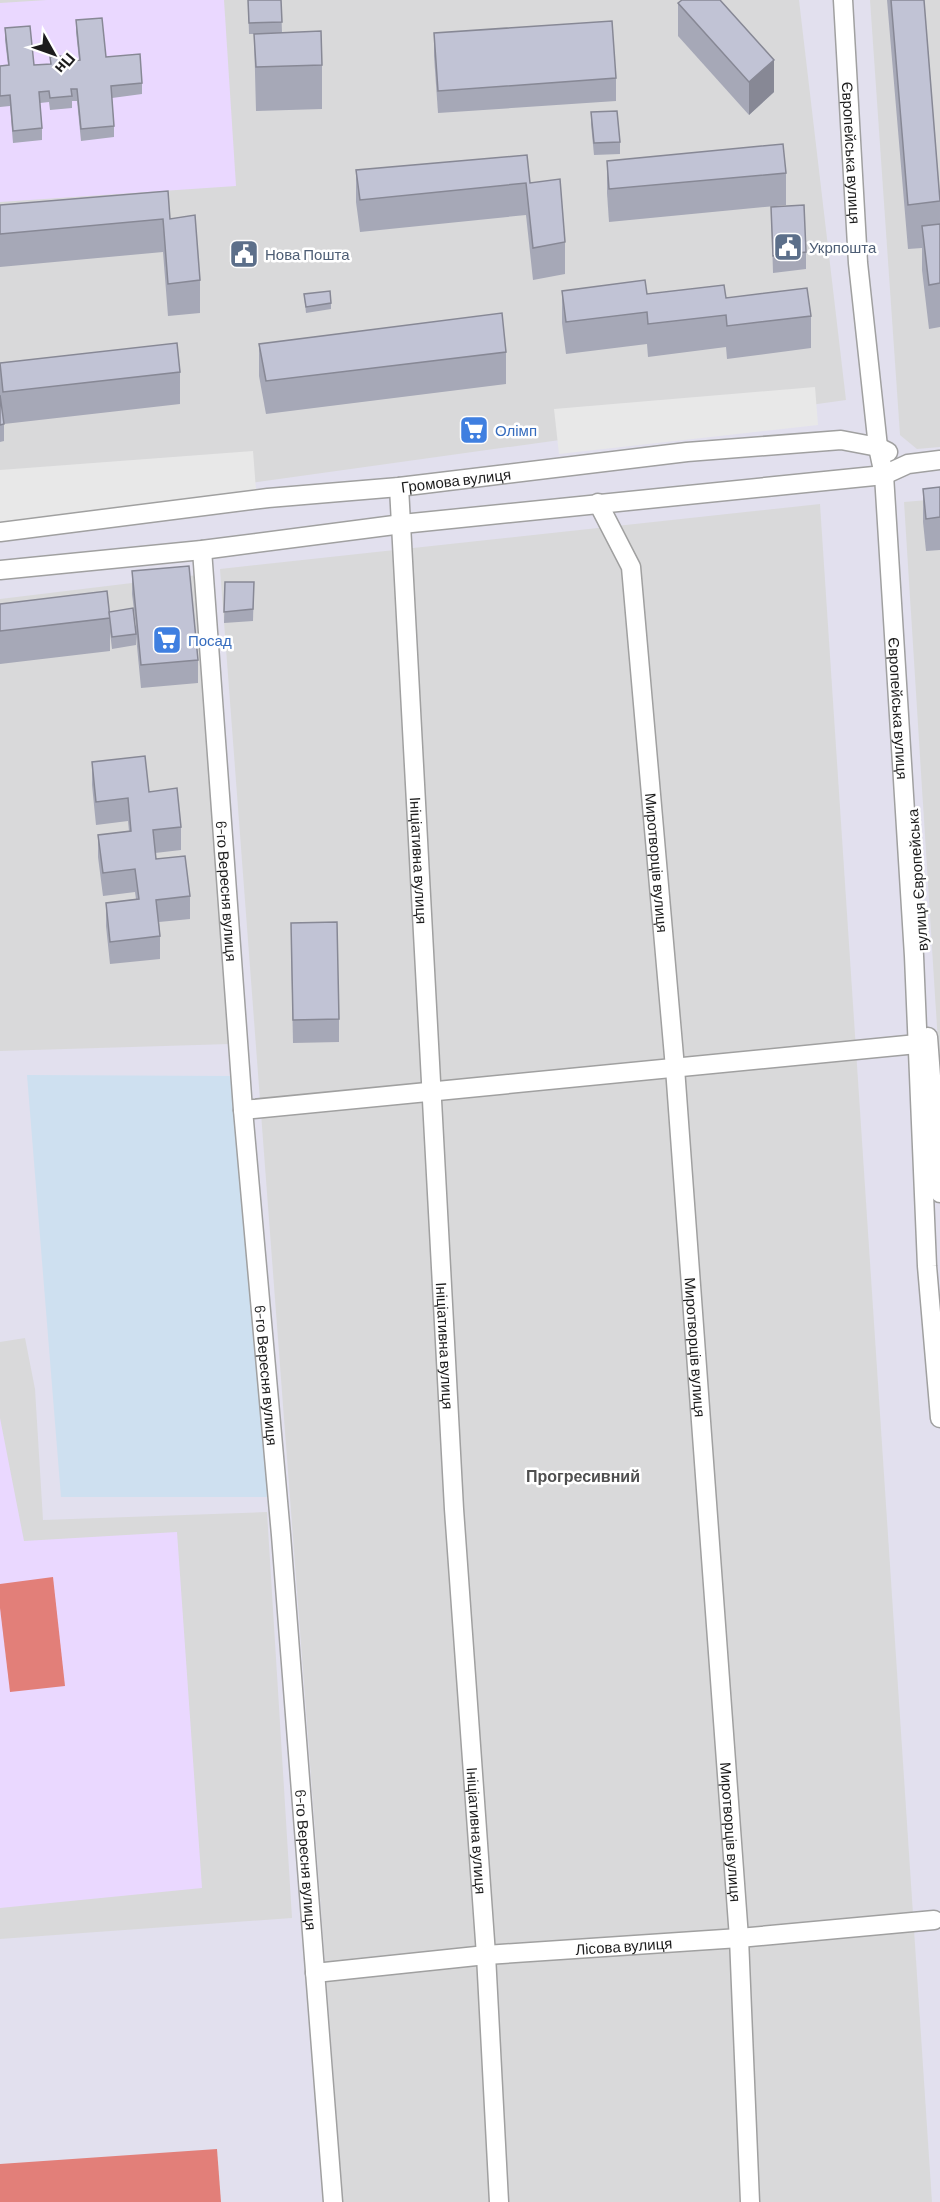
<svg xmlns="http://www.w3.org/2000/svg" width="940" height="2202" viewBox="0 0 940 2202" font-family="Barlow,sans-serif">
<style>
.residential{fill:#d9d9da}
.commercial{fill:#cee0f0}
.education{fill:#ead8ff}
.pitch{fill:#e27f79}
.parking{fill:#e8e8e8}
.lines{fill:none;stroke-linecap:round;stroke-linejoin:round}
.minor-casing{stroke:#a0a0a0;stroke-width:21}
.minor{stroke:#fff;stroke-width:18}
.wall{fill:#a6a8b7}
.shaded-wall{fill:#878895}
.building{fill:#c1c3d5;stroke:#878895;stroke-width:1.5}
.labels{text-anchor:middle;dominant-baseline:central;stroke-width:5;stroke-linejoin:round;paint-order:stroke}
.street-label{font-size:15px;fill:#1c1c1c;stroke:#fff}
.service-label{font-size:15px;fill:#4e5e75;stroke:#fff;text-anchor:start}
.shop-label{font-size:15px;fill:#366cbe;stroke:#fff;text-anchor:start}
.neighbourhood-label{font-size:16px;font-weight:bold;fill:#4f4f4f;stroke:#fff}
</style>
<rect width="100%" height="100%" fill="#e2e0ee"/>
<g class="residential">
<polygon points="0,0 799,0 846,400 0,518"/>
<polygon points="870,0 940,0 940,447 917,449 900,435"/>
<polygon points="940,499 940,1075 904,502"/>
<polygon points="820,504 932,2202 343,2202 220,569"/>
<polygon points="198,575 230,1044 0,1051 0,599"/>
<polygon points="25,1338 35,1389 43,1520 267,1512 292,1918 0,1939 0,1342"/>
</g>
<polygon class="commercial" points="27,1075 232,1076 268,1497 61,1497"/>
<g class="education">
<polygon points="47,0 224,0 236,186 0,202 0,3"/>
<polygon points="0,1418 24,1541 177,1532 202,1888 0,1908"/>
</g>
<g class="pitch">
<polygon points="53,1577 65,1686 10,1692 0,1608 0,1584"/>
<polygon points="217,2149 221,2202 0,2202 0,2164"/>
</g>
<g class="parking">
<polygon points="815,387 818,425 559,454 554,409"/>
<polygon points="253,451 256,490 0,523 0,470"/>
</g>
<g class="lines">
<g class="minor-casing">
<g id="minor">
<path id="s1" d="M 843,0 L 858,263 L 878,447 L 884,475 L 914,956 L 927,1266 L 940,1418"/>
<path id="s2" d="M 399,487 L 454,1509 L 486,1955 L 499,2202"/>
<path id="s3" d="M 598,503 L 631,567 L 675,1068 L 739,1938 L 750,2202"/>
<path id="s4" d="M 0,532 L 268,498 L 399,487 L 687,452 L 841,440 L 878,447 L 888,452"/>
<path id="s5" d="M 202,550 L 243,1110 L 281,1535 L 333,2202"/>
<polyline points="0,570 202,550 402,524 884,475 908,464 940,460"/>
<polyline points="928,1037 940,1193"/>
<polyline points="243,1110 917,1044"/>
<path id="s6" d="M 315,1973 L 486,1955 L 739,1938 L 934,1920"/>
</g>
</g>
<use href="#minor" class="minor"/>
</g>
<g class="wall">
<polygon points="248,0 281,0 282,33 322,65 322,109 256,111 254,34 249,34"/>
<polygon points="887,0 924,0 940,200 940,327 929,329 922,270 922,248 908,249"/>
<polygon points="678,3 774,92 749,115 678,36"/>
<polygon points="76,20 106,57 142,83 142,94 112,98 114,126 114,137 81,141 77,101 72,101 72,108 50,110 49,102 40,103 42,128 42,140 13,143 10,106 0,107 0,66 8,65 5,40 5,28 34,65 50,64 50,57 62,62 79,60 76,32"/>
<polygon points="434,33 616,78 616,101 438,113 434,56"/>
<polygon points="591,112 620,142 620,154 594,155 591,124"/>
<polygon points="607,161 786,173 786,205 609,222 607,193"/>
<polygon points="356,170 530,183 565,242 565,274 533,280 526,215 360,232 356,202"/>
<polygon points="0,205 170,219 200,280 200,313 168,316 163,252 0,267"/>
<polygon points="771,207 806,252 806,269 773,273"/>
<polygon points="562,291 726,298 811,316 811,348 727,359 726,347 648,357 647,344 566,354 562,323"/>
<polygon points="304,294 331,303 331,309 306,313"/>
<polygon points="259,344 506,352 506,384 266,414 259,376"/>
<polygon points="0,363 180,372 180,404 4,424 4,441 0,442"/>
<polygon points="940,487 940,550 926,551 923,522 923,489"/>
<polygon points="132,571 198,660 198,683 141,688 136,636 136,645 112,649 110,632 110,651 0,664 0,604 109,612 136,626 132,594"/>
<polygon points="225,582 254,582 253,621 224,623"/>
<polygon points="92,762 149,792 181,827 181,850 155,853 156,859 190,896 190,919 159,922 160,936 160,959 110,964 106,926 106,903 136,899 135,892 103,896 98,857 98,835 129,831 128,821 96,825 92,785"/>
<polygon points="291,945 339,1019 339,1042 293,1043"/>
</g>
<polygon class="shaded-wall" points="774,60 774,92 749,115 749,82"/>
<g class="building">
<polygon points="248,0 281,0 282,22 249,23"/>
<polygon points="682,0 720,0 774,60 749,82 678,3"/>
<polygon points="891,0 924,0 940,201 908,205"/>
<polygon points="102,18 106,57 140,54 142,83 111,86 114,126 81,129 77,89 71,89 72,96 50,98 49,91 39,92 42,128 13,131 10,95 0,96 0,66 9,65 5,28 30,26 34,65 51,64 50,57 62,56 62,62 80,60 76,20"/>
<polygon points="612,21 616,78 438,91 434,33"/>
<polygon points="321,31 322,65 256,67 254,34"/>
<polygon points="617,111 620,142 594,143 591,112"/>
<polygon points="783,144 786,173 609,189 607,161"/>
<polygon points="527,155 530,183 560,179 565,242 533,248 526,183 360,200 356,170"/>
<polygon points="168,191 170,219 195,215 200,280 168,284 163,219 0,234 0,205"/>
<polygon points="804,205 806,252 773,256 771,207"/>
<polygon points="940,224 940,283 929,285 922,226"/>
<polygon points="645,280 647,294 724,285 726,298 807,288 811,316 727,326 726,315 648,324 647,312 566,322 562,291"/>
<polygon points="330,291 331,303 306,307 304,294"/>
<polygon points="502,313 506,352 266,381 259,344"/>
<polygon points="177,343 180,372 3,392 0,363"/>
<polygon points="0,395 4,424 0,425"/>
<polygon points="940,487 940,517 926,519 923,489"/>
<polygon points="189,566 198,660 141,665 132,571"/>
<polygon points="225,582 254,582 253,609 224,612"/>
<polygon points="107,591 110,618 0,631 0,604"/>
<polygon points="133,608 136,634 112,637 109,612"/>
<polygon points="145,756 149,792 177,788 181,827 153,830 156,859 185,856 190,896 156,900 160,936 110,942 106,903 139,899 135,869 103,873 98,835 131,831 128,798 96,802 92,762"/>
<polygon points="337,922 339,1019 293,1020 291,923"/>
</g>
<defs>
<g id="civic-square" transform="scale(1.5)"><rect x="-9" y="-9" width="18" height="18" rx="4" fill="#5c6f8a" stroke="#fff"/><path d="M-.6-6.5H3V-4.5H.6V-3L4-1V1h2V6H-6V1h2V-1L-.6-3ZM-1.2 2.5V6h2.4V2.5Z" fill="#fff"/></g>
<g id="supermarket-square" transform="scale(1.5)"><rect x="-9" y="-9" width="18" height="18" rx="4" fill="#3f7fe0" stroke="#fff"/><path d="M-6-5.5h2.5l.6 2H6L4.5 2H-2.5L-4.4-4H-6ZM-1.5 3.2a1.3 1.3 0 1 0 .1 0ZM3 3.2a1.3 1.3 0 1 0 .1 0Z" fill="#fff"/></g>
</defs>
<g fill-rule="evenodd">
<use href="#civic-square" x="788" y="247"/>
<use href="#civic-square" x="244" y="254"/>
<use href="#supermarket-square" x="474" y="430"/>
<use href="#supermarket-square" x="167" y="640"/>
</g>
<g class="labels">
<g class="street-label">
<text stroke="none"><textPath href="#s1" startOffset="153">Європейська вулиця</textPath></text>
<text stroke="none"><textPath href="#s4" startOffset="459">Громова вулиця</textPath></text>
<text stroke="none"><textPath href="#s1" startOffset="711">Європейська вулиця</textPath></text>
<text stroke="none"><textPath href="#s2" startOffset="374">Ініціативна вулиця</textPath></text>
<text stroke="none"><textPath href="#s3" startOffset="369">Миротворців вулиця</textPath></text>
<text transform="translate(917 880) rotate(-94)">вулиця Європейська</text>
<text stroke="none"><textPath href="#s5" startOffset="342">6-го Вересня вулиця</textPath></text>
<text stroke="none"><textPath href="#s2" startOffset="860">Ініціативна вулиця</textPath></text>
<text stroke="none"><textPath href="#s3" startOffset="855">Миротворців вулиця</textPath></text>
<text stroke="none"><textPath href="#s5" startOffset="828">6-го Вересня вулиця</textPath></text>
<text stroke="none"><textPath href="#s2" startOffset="1346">Ініціативна вулиця</textPath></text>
<text stroke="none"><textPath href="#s3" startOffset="1341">Миротворців вулиця</textPath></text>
<text stroke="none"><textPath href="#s5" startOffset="1314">6-го Вересня вулиця</textPath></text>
<text stroke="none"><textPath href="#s6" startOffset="310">Лісова вулиця</textPath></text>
</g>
<g class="service-label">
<text x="809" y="247">Укрпошта</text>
<text x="265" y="254">Нова Пошта</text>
</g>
<g class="shop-label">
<text x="495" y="430">Олімп</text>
<text x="188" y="640">Посад</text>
</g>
<g class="neighbourhood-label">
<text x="583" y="1475">Прогресивний</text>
</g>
</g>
<g transform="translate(54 54) rotate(130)" stroke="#ffffff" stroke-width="4.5" paint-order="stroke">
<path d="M0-4.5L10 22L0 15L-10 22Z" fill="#1c1c1c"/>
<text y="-9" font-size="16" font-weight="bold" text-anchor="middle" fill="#1c1c1c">Пн</text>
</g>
</svg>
